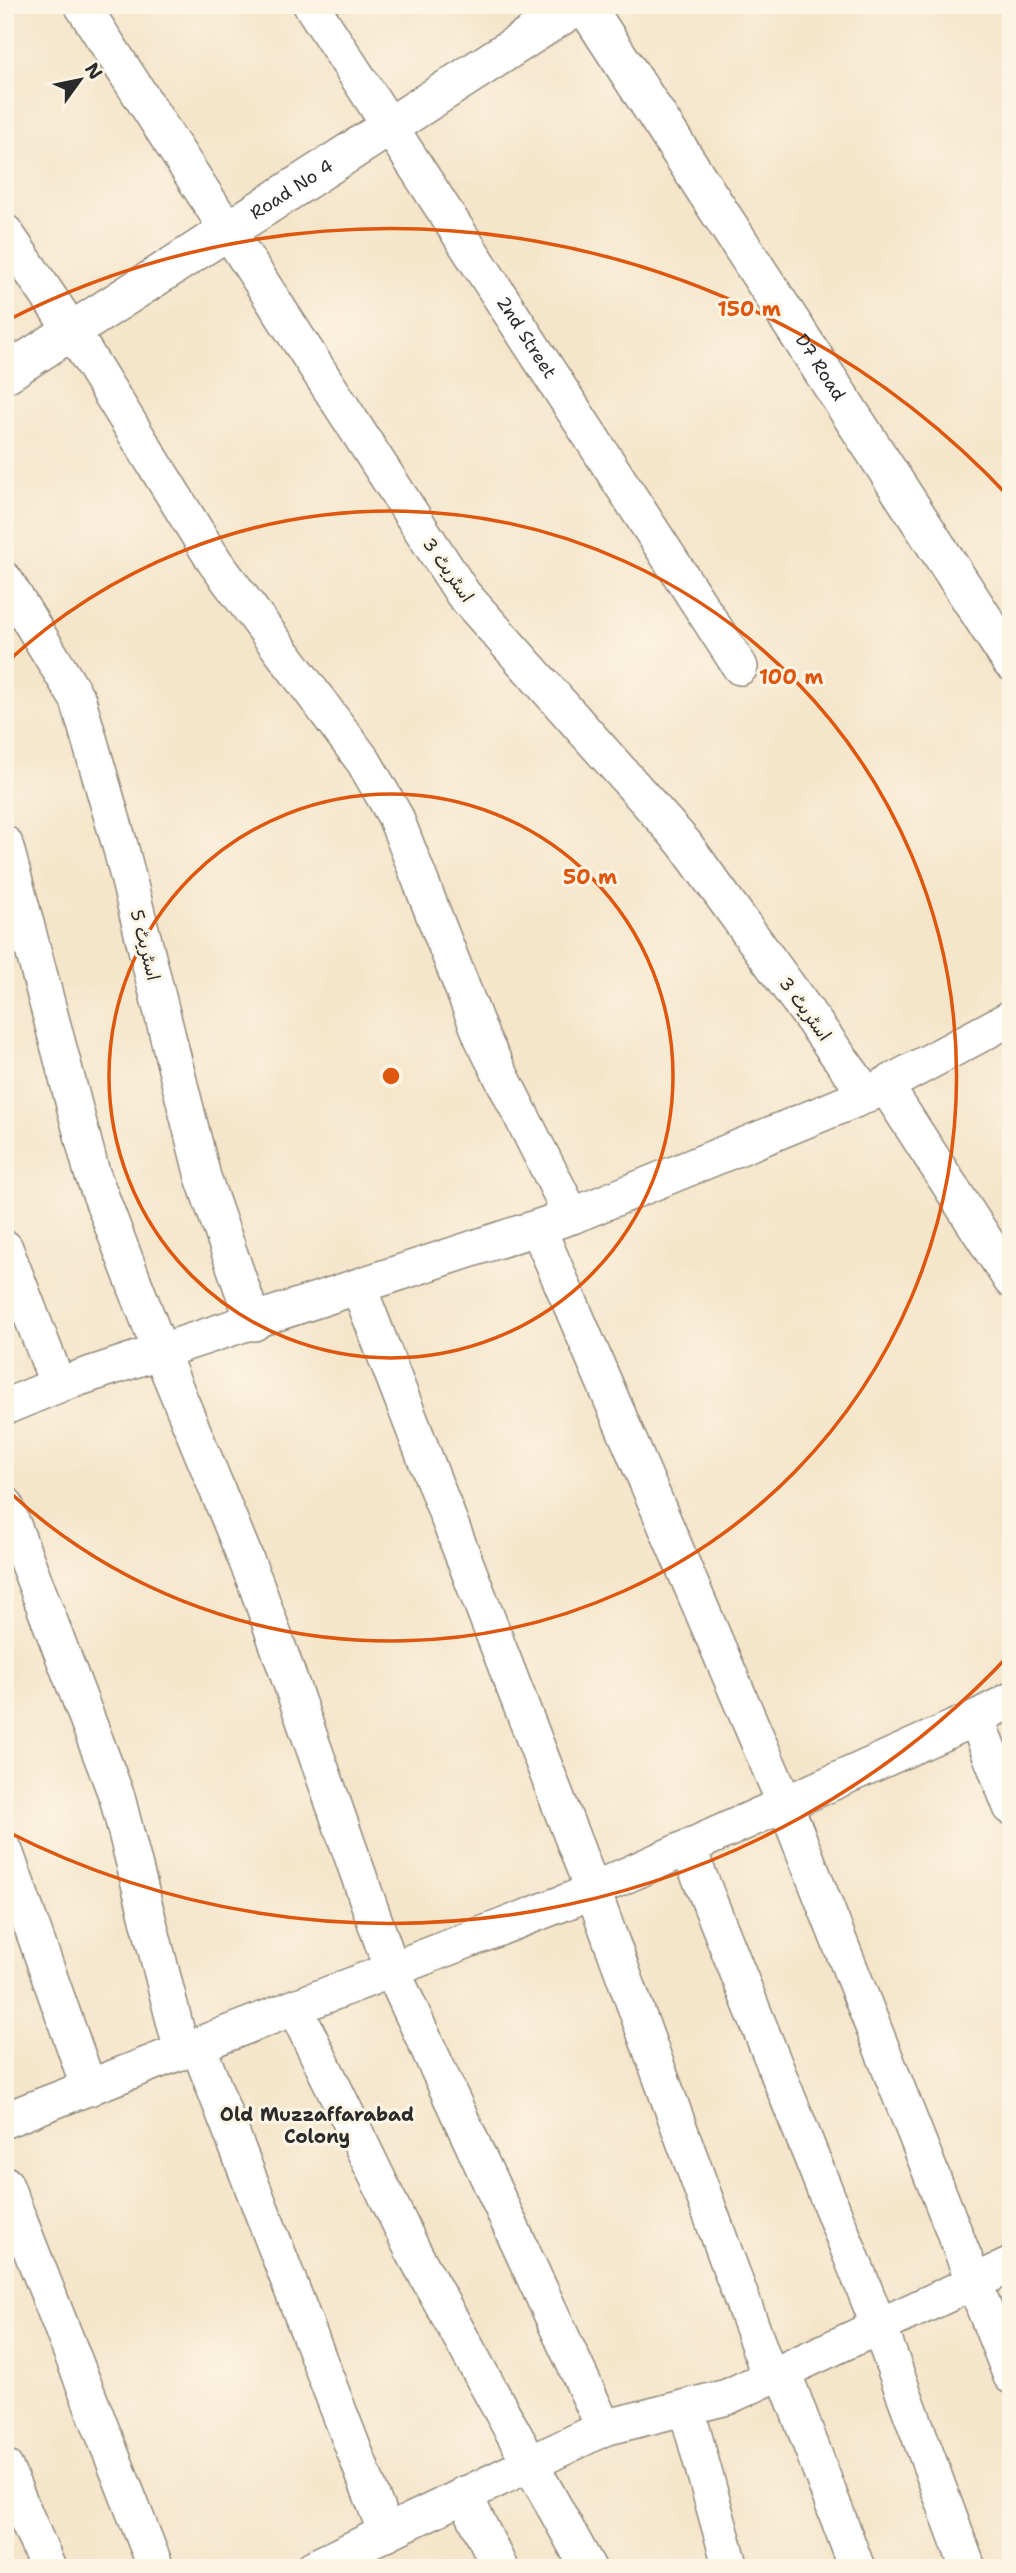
<svg xmlns="http://www.w3.org/2000/svg" width="1016" height="2573" viewBox="0 0 1016 2573" font-family="'Shantell Sans','Playpen Sans Arabic',sans-serif">
<style>
.lines{fill:none;stroke-linecap:round;stroke-linejoin:round}
.minor-casing{stroke:#90887a;stroke-width:38}
.tertiary-casing{stroke:#90887a;stroke-width:41}
.minor{stroke:#fff;stroke-width:35}
.tertiary{stroke:#fff;stroke-width:38}
.ring{fill:none;stroke:#df570e;stroke-width:3.5}
.labels{text-anchor:middle;dominant-baseline:central;stroke-width:6;stroke-linejoin:round;paint-order:stroke}
.street-label{font-size:18px;fill:#2b2b2b;stroke:#fcf5e5}
.neighbourhood-label{font-size:19px;font-weight:bold;fill:#2b2b2b;stroke:#fcf5e5}
.centre{fill:#df570e;stroke:#fcf5e5;stroke-width:3.5}
.ring-label{font-size:21px;text-anchor:middle;font-weight:bold;fill:#df570e;stroke:#fcf5e5;stroke-width:6;stroke-linejoin:round;paint-order:stroke}
</style>
<rect width="100%" height="100%" fill="#fcf5e5"/>
<filter id="ink" filterUnits="userSpaceOnUse"><feTurbulence type="fractalNoise" baseFrequency=".0143" numOctaves="2"/><feDisplacementMap in="SourceGraphic" scale="14" xChannelSelector="R" yChannelSelector="G"/><feConvolveMatrix kernelMatrix="1 2 1 2 8 2 1 2 1" color-interpolation-filters="sRGB"/></filter>
<filter id="wash" filterUnits="userSpaceOnUse"><feTurbulence type="fractalNoise" baseFrequency=".00686" numOctaves="4" result="noise"/><feDisplacementMap in="SourceGraphic" scale="28" xChannelSelector="R" yChannelSelector="G"/><feGaussianBlur stdDeviation="1.57" result="paint"/><feColorMatrix in="noise" values="0 0 0 0 0 0 0 0 0 0 0 0 0 0 0 0 0 1.4 0 .05"/><feComposite in="paint" operator="in"/></filter>
<g filter="url(#wash)">
<rect width="100%" height="100%" fill="#f5e5ca"/>
</g>
<g filter="url(#ink)">
<g class="lines">
<g class="minor-casing">
<g id="minor">
<polyline points="82,5 463,594 684,843 867,1095"/>
<path id="s1" d="M 311,5 L 740,667"/>
<polyline points="5,232 72,331 215,562 364,762 395,816 482,1038 572,1216"/>
<polyline points="5,580 78,700 121,849 203,1177 254,1323"/>
<polyline points="5,844 92,1173 161,1353 256,1584 392,1970 604,2428"/>
<polyline points="885,1085 1011,1280"/>
<polyline points="538,1228 785,1804 1011,2376"/>
<polyline points="5,1248 58,1385"/>
<polyline points="359,1288 593,1891 770,2377"/>
<polyline points="5,1407 58,1385 572,1216 867,1095 1011,1018"/>
<polyline points="5,1504 117,1797 182,2052"/>
<polyline points="976,1718 1011,1807"/>
<polyline points="688,1848 879,2326 968,2568"/>
<polyline points="5,1851 89,2088"/>
<polyline points="295,2008 413,2251 588,2568"/>
<polyline points="198,2046 386,2533"/>
<polyline points="5,2120 571,1900 976,1718 1011,1700"/>
<polyline points="5,2184 156,2568"/>
<polyline points="783,2371 857,2568"/>
<polyline points="686,2407 731,2568"/>
<polyline points="5,2467 48,2568"/>
<polyline points="464,2494 500,2568"/>
<polyline points="313,2568 604,2428 727,2397 1011,2265"/>
</g>
</g>
<g class="tertiary-casing">
<g id="tertiary">
<path id="s2" d="M 585,5 L 1011,661"/>
<path id="s3" d="M 5,374 L 578,5"/>
</g>
</g>
<use href="#minor" class="minor"/>
<use href="#tertiary" class="tertiary"/>
</g>
</g>
<g class="ring">
<circle cx="391" cy="1076" r="282"/>
<path d="M6 663A565 565 0 1 1 6 1489"/>
<path d="M1010 1654A847 847 0 0 1 6 1831M6 321A847 847 0 0 1 1010 498"/>
</g>
<g class="labels">
<g class="street-label">
<text stroke="none"><textPath href="#s3" startOffset="341">Road No 4</textPath></text>
<text stroke="none"><textPath href="#s1" startOffset="396">2nd Street</textPath></text>
<text stroke="none"><textPath href="#s2" startOffset="432">D7 Road</textPath></text>
<text transform="translate(448 570) rotate(55)">اسٹریٹ 3</text>
<text transform="translate(145 945) rotate(76)">اسٹریٹ 5</text>
<text transform="translate(805 1009) rotate(54)">اسٹریٹ 3</text>
</g>
<g class="neighbourhood-label">
<text x="317" y="2114">Old Muzzaffarabad<tspan x="317" dy="22">Colony</tspan></text>
</g>
</g>
<circle cx="391" cy="1076" r="10" class="centre"/>
<g class="ring-label">
<text x="749" y="316">150 m</text>
<text x="791" y="684">100 m</text>
<text x="590" y="884">50 m</text>
</g>
<rect width="1016" height="2573" fill="none" stroke="#fcf5e5" stroke-width="28"/>
<g transform="translate(80 80) rotate(57)" stroke="#fcf5e5" stroke-width="5" paint-order="stroke">
<path d="M0-5L12 26L0 18L-12 26Z" fill="#2b2b2b"/>
<text y="-10" font-size="19" font-weight="bold" text-anchor="middle" fill="#2b2b2b">N</text>
</g>
</svg>
